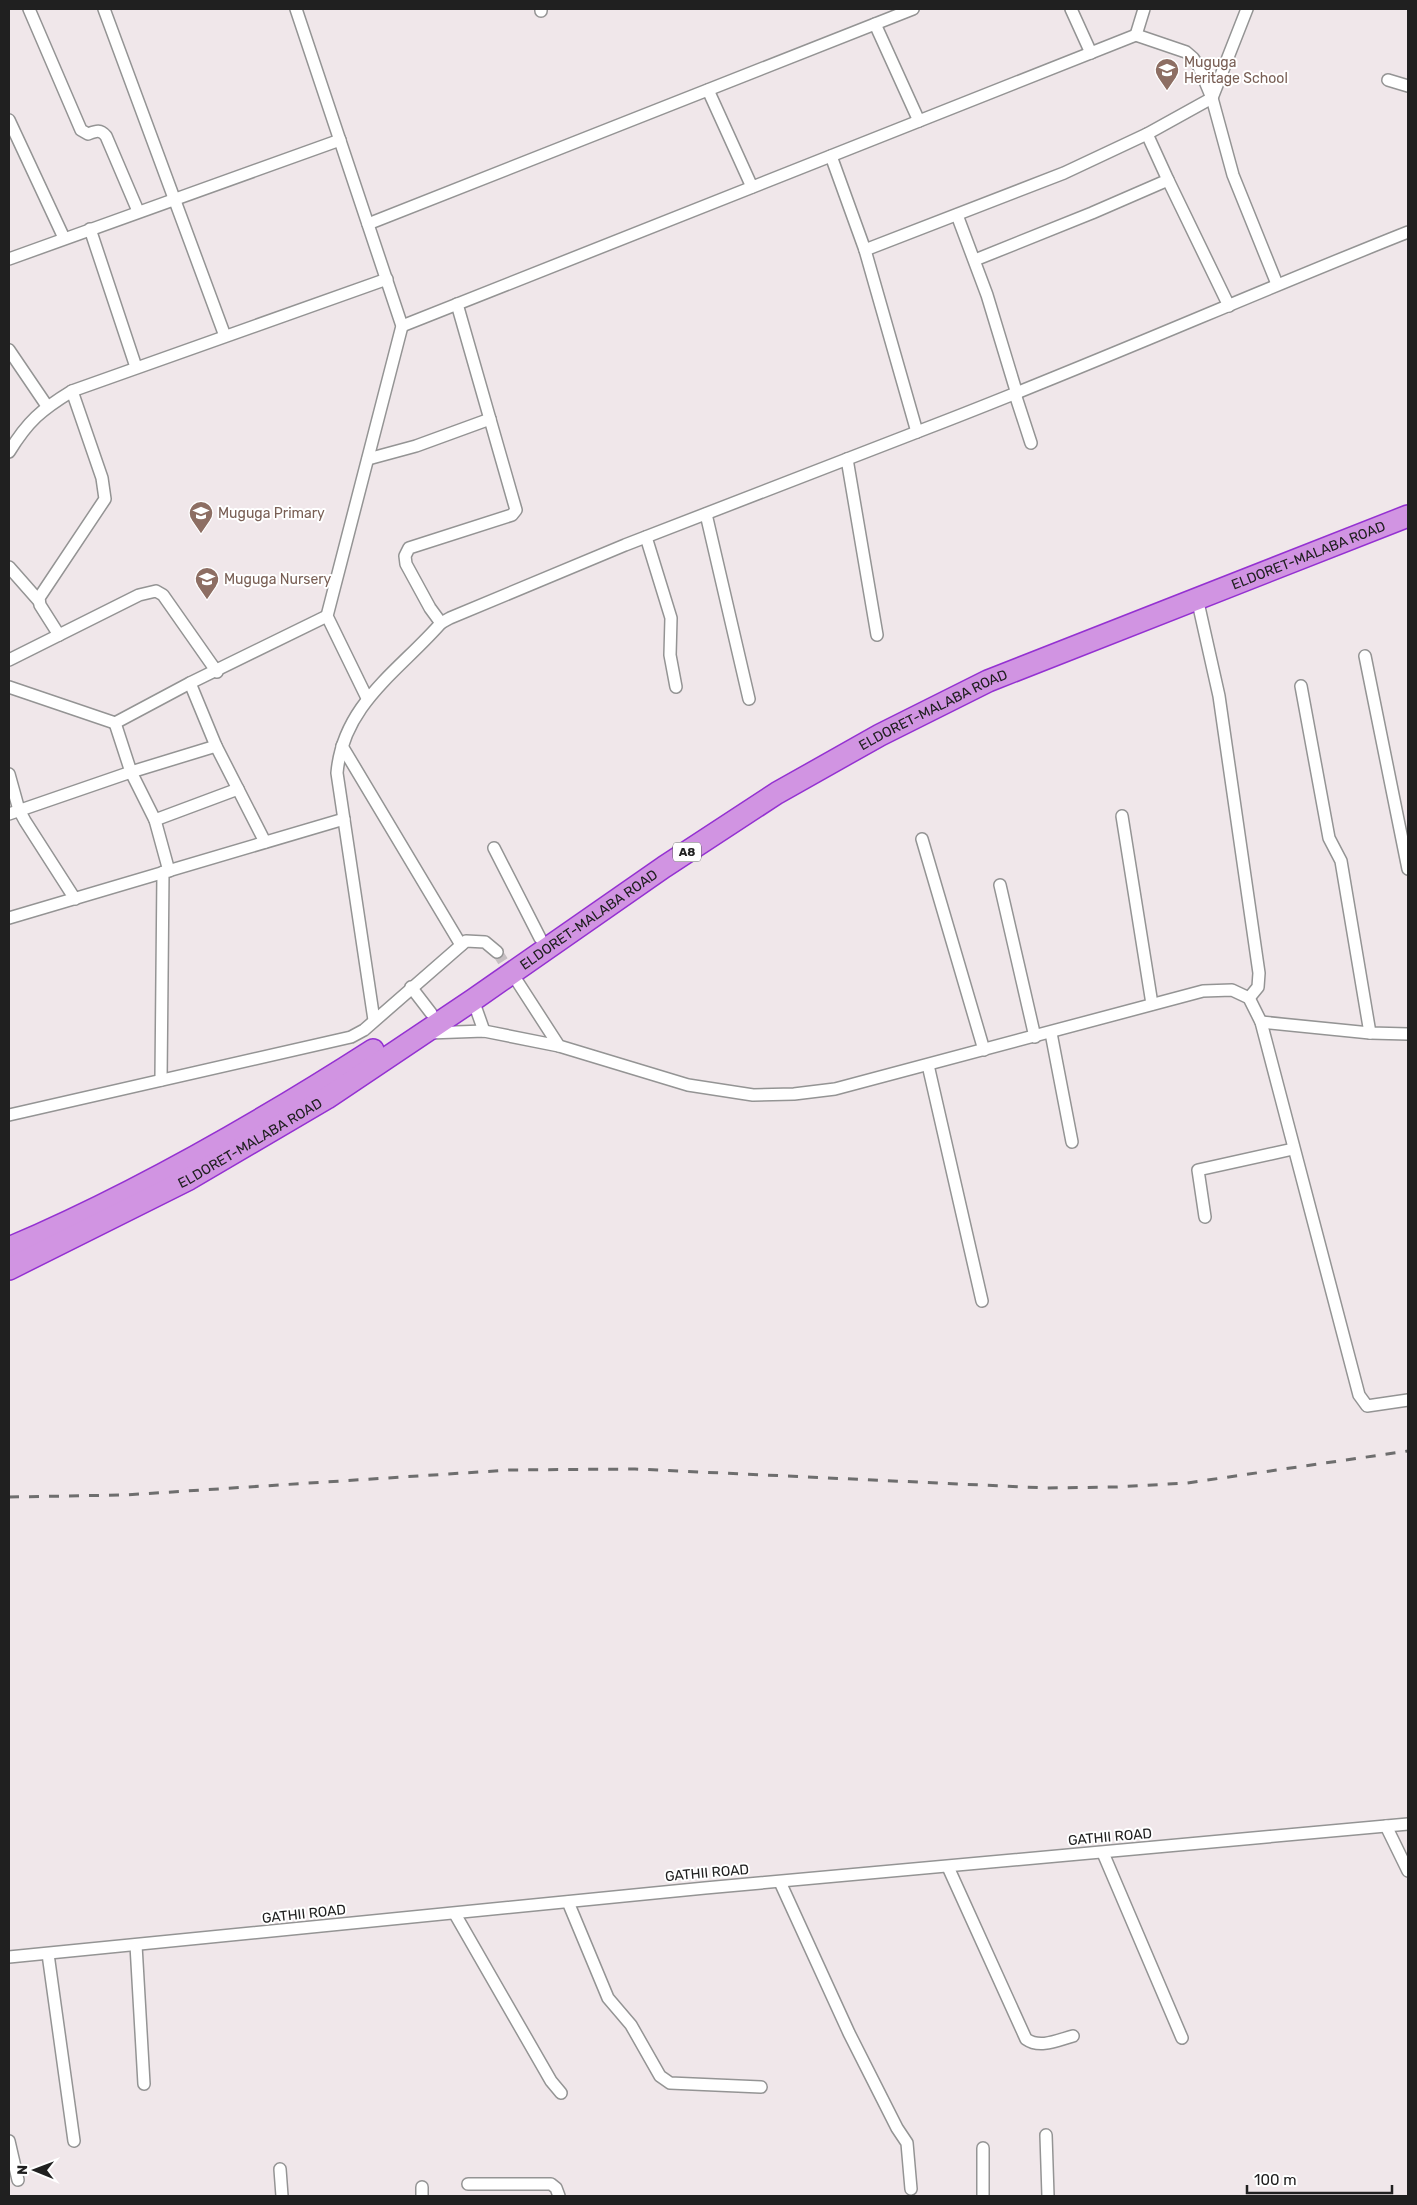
<svg xmlns="http://www.w3.org/2000/svg" width="1417" height="2205" viewBox="0 0 1417 2205" font-family="Rubik,sans-serif">
<style>
.lines{fill:none;stroke-linecap:round;stroke-linejoin:round}
.street-tunnel{stroke:#c6bfc2;stroke-width:11;stroke-dasharray:11 5.5;stroke-linecap:butt}
.street-casing{stroke:#949494;stroke-width:14}
.highway-casing{stroke:#9431d1;stroke-width:24}
.street{stroke:#fff;stroke-width:11}
.highway{stroke:#d194e2;stroke-width:21}
.rail{stroke:#6e6e6e;stroke-width:3;stroke-dasharray:10 10;stroke-linecap:butt}
.labels{text-anchor:middle;dominant-baseline:central;stroke-width:4;stroke-linejoin:round;paint-order:stroke}
.shield{fill:#fff;stroke:#636363;stroke-width:1}
.shield-label{font-size:12px;font-weight:bold;fill:#202020}
.education-label{font-size:14px;fill:#785e54;stroke:#fff;text-anchor:start}
.street-label{font-size:14px;fill:#202020;stroke:#fff}
</style>
<rect width="100%" height="100%" fill="#f0e7ea"/>
<g class="lines">
<polyline class="street-tunnel" points="497,952 514,978"/>
<g class="street-casing">
<g id="street">
<path d="M 29,9 L 81,130 L 88,134 C 96,131 100,129 106,136 L 138,211"/>
<polyline points="104,9 225,336"/>
<polyline points="296,9 402,326 327,616 367,698"/>
<polyline points="541,9 541,11"/>
<polyline points="1071,9 1091,53"/>
<polyline points="875,24 919,121"/>
<polyline points="1136,35 1144,9"/>
<polyline points="1388,80 1408,86"/>
<polyline points="708,90 752,187"/>
<polyline points="9,120 64,238"/>
<polyline points="1147,134 1168,180"/>
<path d="M 831,156 L 865,250 L 917,432 C 1083,369 1244,297 1408,232"/>
<polyline points="957,215 987,295 1017,394"/>
<polyline points="368,224 913,9"/>
<polyline points="90,229 136,367"/>
<polyline points="865,250 1064,173 1147,134 1212,98 1247,9"/>
<polyline points="9,259 340,140"/>
<polyline points="975,260 1092,213 1168,180 1229,306"/>
<polyline points="402,326 1136,35 1186,52 1193,58 1199,67 1212,98 1233,175 1277,284"/>
<polyline points="9,350 47,406"/>
<polyline points="1015,394 1031,443"/>
<path d="M 9,452 C 28,421 41,410 72,391 L 387,279"/>
<polyline points="368,459 416,446 490,419"/>
<polyline points="847,459 877,635"/>
<polyline points="706,514 749,699"/>
<polyline points="646,537 671,618 670,655 676,687"/>
<polyline points="9,567 39,601"/>
<polyline points="1197,598 1219,696 1259,973 1258,987 1249,998"/>
<polyline points="441,623 430,608 406,564 405,556 409,548 512,515 516,510 457,304"/>
<polyline points="59,635 40,605 39,598 105,499 102,478 72,391"/>
<polyline points="1365,656 1408,869"/>
<polyline points="9,660 139,595 156,591 163,595 217,672"/>
<polyline points="190,683 216,746 265,842"/>
<polyline points="1301,686 1329,838 1341,861 1370,1033"/>
<polyline points="9,687 115,723 190,683 327,616"/>
<polyline points="115,723 131,772 155,820 169,871"/>
<polyline points="342,746 461,945"/>
<polyline points="9,774 19,810 25,821 75,899"/>
<polyline points="9,814 131,772 216,746"/>
<polyline points="1122,816 1152,1004"/>
<polyline points="155,820 238,789"/>
<polyline points="922,839 984,1050"/>
<polyline points="494,848 540,938"/>
<polyline points="1000,885 1035,1037"/>
<polyline points="9,918 344,819"/>
<polyline points="517,981 559,1046 688,1085 753,1095 794,1094 835,1089 1203,991 1232,990 1249,998 1261,1022 1359,1395 1367,1406 1408,1400"/>
<polyline points="411,987 431,1013"/>
<polyline points="473,1000 484,1031"/>
<path d="M 374,1020 L 337,773 C 343,704 399,671 441,623 L 450,618 L 625,545 L 917,432"/>
<polyline points="1261,1022 1370,1033 1408,1034"/>
<polyline points="429,1033 484,1031 559,1046"/>
<polyline points="1051,1033 1072,1142"/>
<polyline points="928,1065 982,1301"/>
<polyline points="161,1080 163,872"/>
<polyline points="9,1115 351,1037 364,1030 466,941 485,942 497,952"/>
<polyline points="1205,1217 1198,1170 1293,1149"/>
<polyline points="1386,1826 1408,1871"/>
<polyline points="1103,1853 1182,2038"/>
<path d="M 948,1867 L 1026,2039 C 1040,2049 1058,2040 1073,2036"/>
<polyline points="780,1882 849,2033 897,2128 907,2143 911,2189"/>
<polyline points="568,1902 608,1998 631,2025 660,2076 670,2083 761,2087"/>
<polyline points="455,1914 551,2081 561,2093"/>
<polyline points="136,1945 144,2084"/>
<polyline points="48,1954 74,2141"/>
<polyline points="9,1957 705,1888 1408,1824"/>
<polyline points="1046,2135 1048,2196"/>
<polyline points="9,2141 18,2180"/>
<polyline points="983,2148 983,2196"/>
<polyline points="280,2169 282,2196"/>
<polyline points="468,2184 551,2184 556,2188 559,2196"/>
<polyline points="422,2196 422,2187"/>
</g>
</g>
<g class="highway-casing">
<g id="highway">
<path d="M 9,1248 C 136,1194 256,1125 373,1050"/>
<path id="s1" d="M 9,1269 L 189,1179 L 327,1098 L 473,1000 L 664,867 L 777,793 L 880,735 L 988,681 L 1408,516"/>
</g>
</g>
<use href="#street" class="street"/>
<use href="#highway" class="highway"/>
<polyline class="rail" points="9,1497 125,1495 510,1470 635,1469 1046,1488 1116,1487 1187,1483 1408,1451"/>
</g>
<defs>
<g id="school-pin" transform="scale(1.25)"><path d="M0 17L-7.5 6A9.5 9.5 0 1 1 7.5 6Z" fill="#8d6e63" stroke="#fff"/><path d="M0-5L7-2L0 1L-7-2ZM-4 1L0 2.5L4 1V4Q0 6-4 4Z" fill="#fff"/></g>
</defs>
<g fill-rule="evenodd">
<use href="#school-pin" x="1167" y="70"/>
<use href="#school-pin" x="201" y="513"/>
<use href="#school-pin" x="207" y="579"/>
</g>
<g class="labels">
<rect class="shield" x="673" y="842.5" width="28" height="19" rx="4"/>
<g class="shield-label">
<text x="687" y="852">A8</text>
</g>
<g class="education-label">
<text x="1184" y="62">Muguga<tspan x="1184" dy="16">Heritage School</tspan></text>
<text x="218" y="513">Muguga Primary</text>
<text x="224" y="579">Muguga Nursery</text>
</g>
<g class="street-label">
<text stroke="none"><textPath href="#s1" startOffset="1488">ELDORET-MALABA ROAD</textPath></text>
<text stroke="none"><textPath href="#s1" startOffset="1082">ELDORET-MALABA ROAD</textPath></text>
<text stroke="none"><textPath href="#s1" startOffset="678">ELDORET-MALABA ROAD</textPath></text>
<text stroke="none"><textPath href="#s1" startOffset="272">ELDORET-MALABA ROAD</textPath></text>
<text transform="translate(1110 1837) rotate(-5)">GATHII ROAD</text>
<text transform="translate(707 1873) rotate(-5)">GATHII ROAD</text>
<text transform="translate(304 1914) rotate(-6)">GATHII ROAD</text>
</g>
</g>
<rect width="1417" height="2205" fill="none" stroke="#202020" stroke-width="20"/>
<g transform="translate(35 2170) rotate(271)" stroke="#ffffff" stroke-width="4" paint-order="stroke">
<path d="M0-4L9 19L0 12L-9 19Z" fill="#202020"/>
<text y="-8" font-size="14" font-weight="bold" text-anchor="middle" fill="#202020">N</text>
</g>
<path d="M1247 2185v8h145v-8" fill="none" stroke="#202020" stroke-width="2.5"/>
<text x="1254" y="2185" font-size="15" fill="#202020" stroke="#ffffff" stroke-width="4" paint-order="stroke">100 m</text>
</svg>
